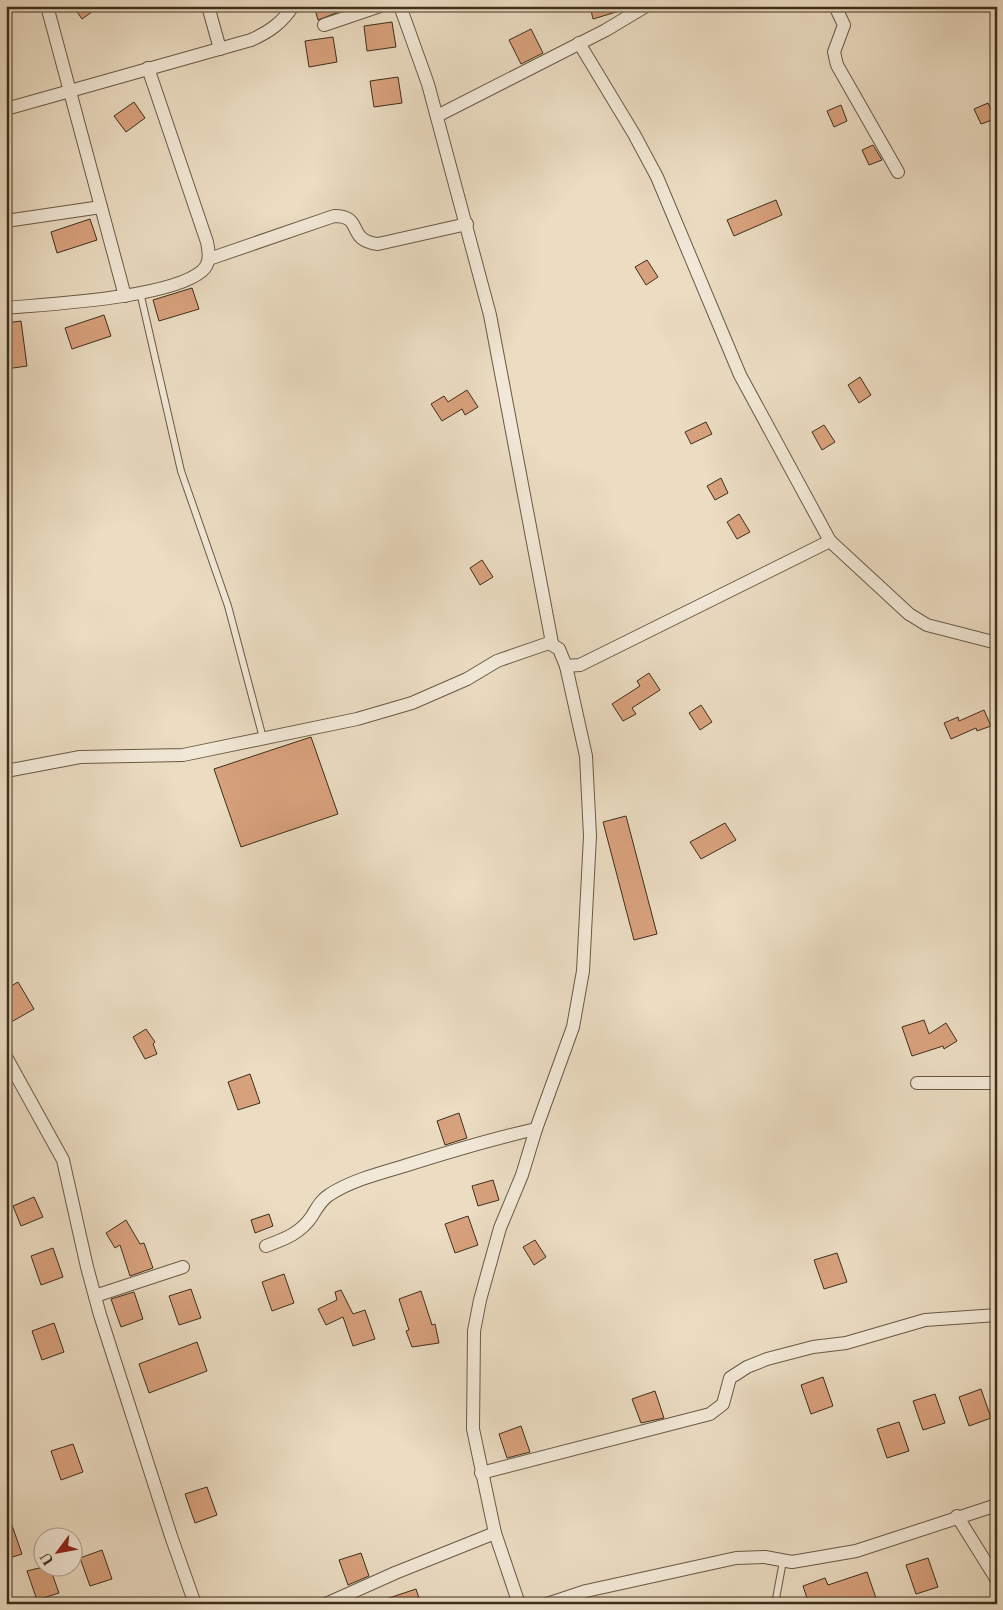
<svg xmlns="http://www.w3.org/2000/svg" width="1003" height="1610" viewBox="0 0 1003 1610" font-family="'Libre Caslon Text',serif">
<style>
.building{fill:#d8a17d;stroke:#3e2f1b}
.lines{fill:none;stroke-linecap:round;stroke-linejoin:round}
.service-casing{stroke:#695a45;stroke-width:8}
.minor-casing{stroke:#695a45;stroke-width:14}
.service{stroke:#f2e8d7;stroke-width:6}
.minor{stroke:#f2e8d7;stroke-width:12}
</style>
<rect width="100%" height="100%" fill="#ebdcc2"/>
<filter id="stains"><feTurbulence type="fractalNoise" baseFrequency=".004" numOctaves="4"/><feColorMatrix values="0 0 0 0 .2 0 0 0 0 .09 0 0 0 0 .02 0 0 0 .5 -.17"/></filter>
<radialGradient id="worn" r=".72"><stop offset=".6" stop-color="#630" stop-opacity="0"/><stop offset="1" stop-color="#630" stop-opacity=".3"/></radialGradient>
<g class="building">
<polygon points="73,6 100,6 82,19"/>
<polygon points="314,6 354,6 318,20"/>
<polygon points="590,6 626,6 626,9 593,19"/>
<polygon points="392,22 396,47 367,51 364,26"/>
<polygon points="531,29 543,53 521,64 509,40"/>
<polygon points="333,37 337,62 309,67 305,41"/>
<polygon points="398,77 402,103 374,107 370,81"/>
<polygon points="134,102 145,118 126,132 114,116"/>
<polygon points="988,103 995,119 981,124 974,109"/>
<polygon points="841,105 847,121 834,127 827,111"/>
<polygon points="873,145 882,160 869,165 862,150"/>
<polygon points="776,200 782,215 734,236 727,220"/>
<polygon points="90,219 97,240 57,253 51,232"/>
<polygon points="647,260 658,277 646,285 635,267"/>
<polygon points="192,288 199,309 159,321 153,300"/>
<polygon points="104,315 111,336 72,349 65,328"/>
<polygon points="21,321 27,366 6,369 6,323"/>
<polygon points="860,377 871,395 859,403 848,385"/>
<polygon points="467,390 478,407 465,415 462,409 442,421 431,404 444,396 448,402"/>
<polygon points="706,422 712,434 691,444 685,432"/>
<polygon points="824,425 835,442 822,450 812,432"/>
<polygon points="721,478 728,493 715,500 707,486"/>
<polygon points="739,514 750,532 737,539 727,522"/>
<polygon points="482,560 493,577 480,585 470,568"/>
<polygon points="649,673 660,690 632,708 636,714 623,721 612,704 640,686 637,681"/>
<polygon points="701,705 712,722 700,730 689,713"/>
<polygon points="984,710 991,726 977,731 976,728 951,739 944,723 958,717 959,721"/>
<polygon points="311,737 338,814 241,847 214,769"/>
<polygon points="626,816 657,934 634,940 603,822"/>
<polygon points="725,823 736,840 701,859 690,842"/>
<polygon points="18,982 34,1009 6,1025 6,989"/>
<polygon points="924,1020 929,1034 946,1023 957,1041 944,1049 943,1046 912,1056 902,1027"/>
<polygon points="146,1029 155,1042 153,1044 157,1054 145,1059 133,1037"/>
<polygon points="250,1074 260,1103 238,1110 228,1082"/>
<polygon points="459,1113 467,1138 445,1145 437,1121"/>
<polygon points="493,1180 499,1200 478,1206 472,1186"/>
<polygon points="34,1197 43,1217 21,1226 13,1206"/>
<polygon points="269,1214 273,1226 255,1233 251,1220"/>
<polygon points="468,1216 478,1245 455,1253 445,1224"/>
<polygon points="126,1220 140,1244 144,1243 153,1268 130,1276 120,1245 115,1248 106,1233"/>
<polygon points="535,1240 546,1257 534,1265 523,1247"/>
<polygon points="53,1248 63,1277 41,1285 31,1256"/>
<polygon points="837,1253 847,1282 824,1289 814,1260"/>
<polygon points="284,1274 294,1303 272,1311 262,1282"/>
<polygon points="191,1289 201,1318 179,1325 169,1296"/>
<polygon points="341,1290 353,1314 365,1310 375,1339 353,1346 343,1317 326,1325 318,1309 337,1300 335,1292"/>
<polygon points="421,1291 432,1325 435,1324 439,1343 412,1347 406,1331 409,1330 399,1299"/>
<polygon points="134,1292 143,1319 121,1327 111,1299"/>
<polygon points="54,1323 64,1352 42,1360 32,1331"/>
<polygon points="197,1342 207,1371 149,1393 139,1364"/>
<polygon points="823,1377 833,1406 811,1414 801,1385"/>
<polygon points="981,1389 991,1418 969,1426 959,1397"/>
<polygon points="655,1391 664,1418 641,1423 632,1399"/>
<polygon points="935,1394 945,1423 923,1430 913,1401"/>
<polygon points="899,1422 909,1451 887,1458 877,1429"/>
<polygon points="521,1426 530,1452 507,1458 499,1434"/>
<polygon points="73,1444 83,1472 61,1480 51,1451"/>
<polygon points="207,1487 217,1515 195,1523 185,1494"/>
<polygon points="8,1514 22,1554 6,1559 6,1515"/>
<polygon points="102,1550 112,1579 90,1586 80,1558"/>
<polygon points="361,1553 369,1576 348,1585 339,1560"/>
<polygon points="928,1558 938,1587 916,1594 906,1565"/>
<polygon points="39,1568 50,1568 59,1593 37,1600 27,1571"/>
<polygon points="867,1572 877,1601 867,1604 809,1604 803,1586 825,1578 828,1585"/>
<polygon points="416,1589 421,1604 377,1604 377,1602"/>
</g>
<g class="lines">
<g class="service-casing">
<g id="service">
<polyline points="140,292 181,471 228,606 263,738"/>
<polyline points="775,1604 783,1561"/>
</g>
</g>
<g class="minor-casing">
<g id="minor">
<polyline points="47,6 125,296"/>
<polyline points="208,6 220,49"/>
<polyline points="400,6 428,84 490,315 552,643"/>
<polyline points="835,6 844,25 834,52 837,65 898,172"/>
<polyline points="324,25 380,6"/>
<polyline points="579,43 634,134 657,177 740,375 830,541"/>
<path d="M 6,109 L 251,40 C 269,32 282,23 293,6"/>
<polyline points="437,116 606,30 646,6"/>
<polyline points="6,221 101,207"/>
<path d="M 209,259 L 334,216 C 365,216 345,240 378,244 L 467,224"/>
<path d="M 6,308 C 50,304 170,298 202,271 C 211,263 209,252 207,242 L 148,68"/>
<polyline points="6,771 80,757 183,755 357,719 412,703 467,679 497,661 549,643 559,649 566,666 580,665 830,541 909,614 927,625 997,643"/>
<polyline points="6,1057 63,1160 87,1267 100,1315 171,1536 195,1604"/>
<polyline points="917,1083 997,1083"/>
<path d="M 266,1246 C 285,1239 301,1233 312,1216 C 317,1208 321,1200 329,1195 C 350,1181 380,1173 404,1166 C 448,1152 491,1139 536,1129 L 573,1027 L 583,971 L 590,836 L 586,756 L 566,666"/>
<polyline points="95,1296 183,1267"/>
<polyline points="481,1473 710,1414 723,1404 730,1378 747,1367 767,1359 813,1347 846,1343 925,1320 997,1315"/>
<polyline points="957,1516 997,1580"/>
<polyline points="326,1604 395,1573 495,1533"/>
<polyline points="519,1604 495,1533 473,1429 474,1331 480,1300 500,1228 522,1175 536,1129"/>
<polyline points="547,1604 586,1591 736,1558 765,1557 792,1562 856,1551 997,1505"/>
</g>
</g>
<use href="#service" class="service"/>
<use href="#minor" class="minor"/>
</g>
<rect width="1003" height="1610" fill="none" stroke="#ebdcc2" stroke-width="25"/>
<rect x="8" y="8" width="988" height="1595" fill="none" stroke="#3e2f1b" stroke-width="2.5"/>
<rect x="12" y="12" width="978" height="1585" fill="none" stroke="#3e2f1b"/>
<g transform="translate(58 1552) rotate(238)"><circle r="24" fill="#f2e8d7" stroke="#aa9e8c"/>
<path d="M0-4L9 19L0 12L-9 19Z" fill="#8f2418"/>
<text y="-8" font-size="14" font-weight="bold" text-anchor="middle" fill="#3e2f1b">U</text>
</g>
<rect width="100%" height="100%" filter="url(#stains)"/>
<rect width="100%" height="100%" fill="url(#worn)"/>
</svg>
